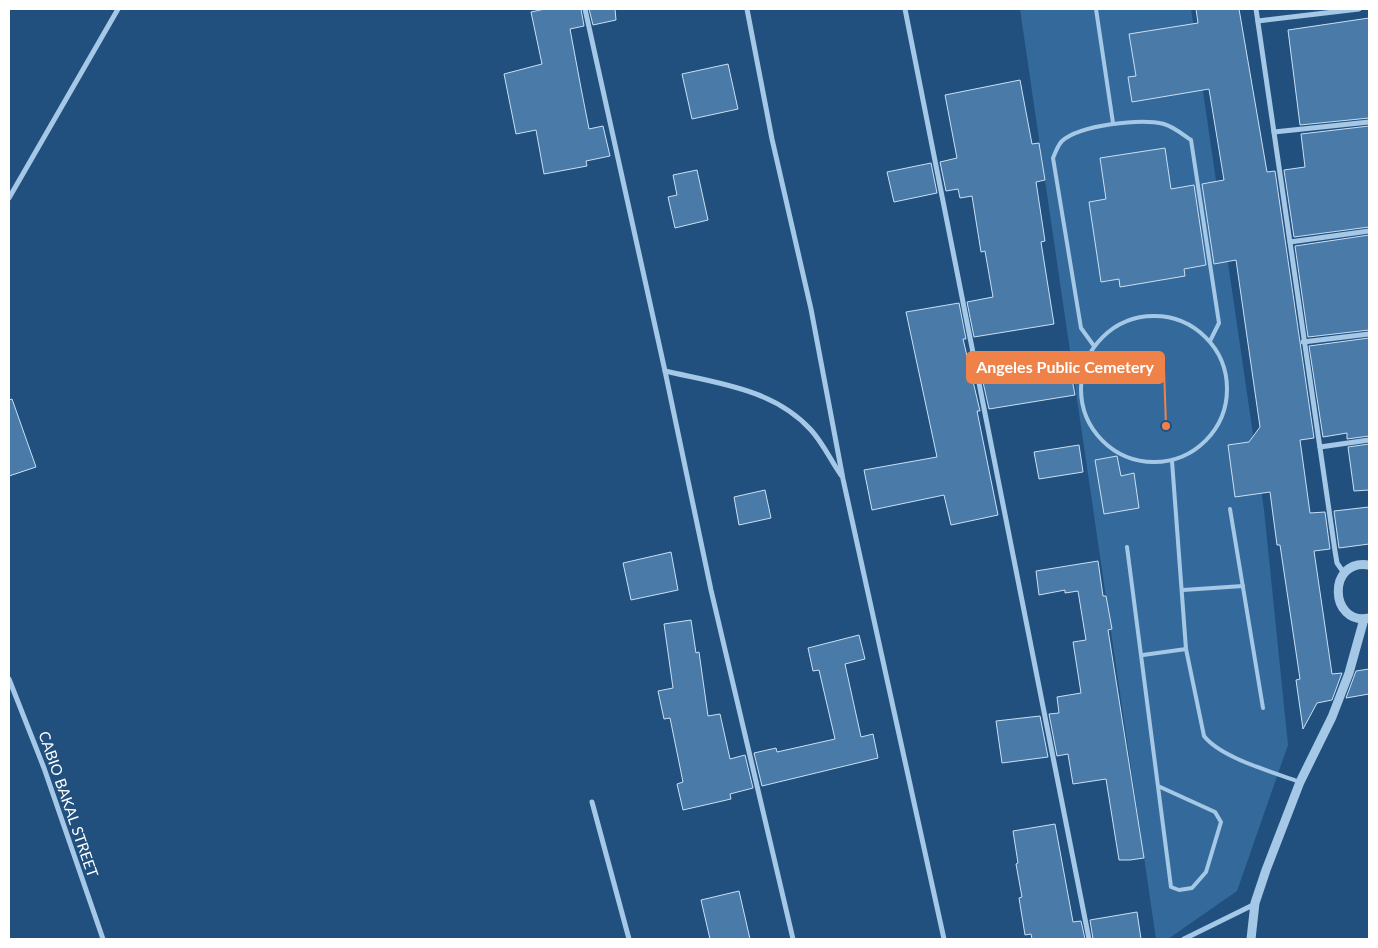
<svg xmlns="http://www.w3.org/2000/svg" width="1378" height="948" viewBox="0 0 1378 948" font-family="Lato,sans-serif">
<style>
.green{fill:#346a9b}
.building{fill:#4a7aa7;stroke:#c9e0f5}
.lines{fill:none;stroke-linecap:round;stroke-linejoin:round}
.service{stroke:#a5c8e6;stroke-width:4}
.minor{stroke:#a5c8e6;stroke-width:5}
.tertiary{stroke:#a5c8e6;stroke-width:9}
.labels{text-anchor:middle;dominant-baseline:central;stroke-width:5;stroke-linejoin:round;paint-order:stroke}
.street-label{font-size:15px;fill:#fff;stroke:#21507e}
.leader{fill:none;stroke:#ee8249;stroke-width:2}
.callout-dot{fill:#ee8249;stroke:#21507e;stroke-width:2}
.callout{fill:#ee8249;stroke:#ee8249;stroke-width:2}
.callout-label{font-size:16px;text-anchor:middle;font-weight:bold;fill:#fff}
</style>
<rect width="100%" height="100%" fill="#21507e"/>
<polygon class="green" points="1020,9 1191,9 1264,510 1288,745 1237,891 1168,939 1156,939"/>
<g class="building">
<polygon points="545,9 581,9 584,26 570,29 581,88 589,129 603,126 610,156 586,161 587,166 544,174 536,130 516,134 504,74 542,64 531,12"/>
<polygon points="589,9 615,9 616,20 593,25"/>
<polygon points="1196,9 1239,9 1267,172 1275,171 1314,438 1300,440 1310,513 1325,512 1330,549 1314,551 1332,674 1342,673 1332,700 1317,703 1303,729 1296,680 1300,679 1280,545 1277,545 1270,492 1235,497 1228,445 1249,442 1260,427 1236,260 1214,264 1202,184 1224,180 1209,89 1132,102 1128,77 1136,76 1129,34 1198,23"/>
<polygon points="1369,18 1369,118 1300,125 1288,30"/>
<polygon points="728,64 738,109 692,119 682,74"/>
<polygon points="1020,80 1032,144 1039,143 1045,180 1036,182 1045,241 1041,242 1054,324 974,337 967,302 993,297 985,251 981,252 972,196 960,198 958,189 946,191 940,162 957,158 945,95"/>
<polygon points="1369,126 1369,227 1294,237 1284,170 1305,167 1301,134"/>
<polygon points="1165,148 1171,189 1194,185 1206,265 1184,269 1185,276 1120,287 1119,279 1101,282 1089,202 1106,199 1100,158"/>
<polygon points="931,163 937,193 894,202 887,172"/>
<polygon points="697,170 708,220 675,228 668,197 677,195 673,175"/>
<polygon points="1369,235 1369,330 1308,337 1295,246"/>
<polygon points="959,303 966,339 963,339 980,411 977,411 998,515 951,525 944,495 872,510 864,470 937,457 906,312"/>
<polygon points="1369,338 1369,436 1347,439 1347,433 1323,437 1309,346"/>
<polygon points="1070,368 1075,395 989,409 983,382"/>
<polygon points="12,399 36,467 9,476 9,400"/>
<polygon points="1369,444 1369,490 1354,491 1348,447"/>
<polygon points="1079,445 1083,472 1039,479 1034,452"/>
<polygon points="1117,456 1121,476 1134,473 1139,508 1104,514 1095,460"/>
<polygon points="765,490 771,518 739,525 734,497"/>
<polygon points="1369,507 1369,544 1339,548 1334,511"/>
<polygon points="671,552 678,590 631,600 623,563"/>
<polygon points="1098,561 1103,596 1106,596 1112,629 1108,630 1144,858 1130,860 1119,860 1106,779 1073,784 1068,754 1057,756 1049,714 1059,713 1057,697 1081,693 1073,642 1086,640 1078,591 1065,593 1065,590 1039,595 1036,571"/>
<polygon points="691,620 696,653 699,652 708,716 720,714 730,759 745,755 753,788 730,794 731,799 683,810 677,784 683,782 670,718 664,719 658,691 673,688 664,624"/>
<polygon points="859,635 865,659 845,664 861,737 873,734 878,758 762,786 754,753 776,748 777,752 835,739 819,670 813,671 808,648"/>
<polygon points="1369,669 1369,694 1346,698 1356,671"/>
<polygon points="1040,716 1048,757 1002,763 996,721"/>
<polygon points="1055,824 1073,922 1081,921 1085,939 1032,939 1031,934 1025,935 1019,898 1022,897 1016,864 1018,863 1013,831"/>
<polygon points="739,891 750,939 710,939 701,900"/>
<polygon points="1137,912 1141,939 1093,939 1090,920"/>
</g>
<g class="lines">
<g class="service">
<polyline points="1096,9 1113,123"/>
<circle cx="1154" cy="389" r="73"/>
<path d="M 1094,346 L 1081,328 L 1053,158 C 1055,153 1058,145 1062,141 C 1080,125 1141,118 1164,124 C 1174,127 1182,134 1191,140 L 1219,323 L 1210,341"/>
<path d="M 1172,461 L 1186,649 L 1204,736 C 1221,758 1273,772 1300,782"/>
<polyline points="1230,509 1263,708"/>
<polyline points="1127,547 1171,887 1179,890 1192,888 1206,872 1221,822 1215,812 1158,786"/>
<polyline points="1183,590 1243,586"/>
<polyline points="1143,655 1186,649"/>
</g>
<g class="minor">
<polyline points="585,9 665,371 711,590 793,939"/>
<polyline points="747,9 772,139 811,309 843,479 944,939"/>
<polyline points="905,9 1089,939"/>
<polyline points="1256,9 1335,551 1337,563 1344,573"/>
<polyline points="1258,21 1359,9"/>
<polyline points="1274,132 1369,122"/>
<polyline points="9,198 118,9"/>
<polyline points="1290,242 1369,231"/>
<polyline points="1303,342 1369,334"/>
<path d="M 665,371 C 717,383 774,389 811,430 C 823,443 831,461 841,475"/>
<polyline points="1320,447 1369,440"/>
<polyline points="9,679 44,768 103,939"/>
<polyline points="592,802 629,939"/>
<polyline points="1184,939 1255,904"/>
</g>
<g class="tertiary">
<path d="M 1369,618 C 1329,626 1327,558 1369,565"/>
<polyline points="1251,939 1255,903 1266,870 1300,782 1332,717 1349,673 1364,619"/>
</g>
</g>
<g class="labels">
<g class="street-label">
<text transform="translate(69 804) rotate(71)">CABIO BAKAL STREET</text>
</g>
</g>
<path class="leader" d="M1166 426L1164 368"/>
<circle class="callout-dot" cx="1166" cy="426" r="5"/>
<rect class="callout" x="967" y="352" width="197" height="31" rx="5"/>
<g class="callout-label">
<text x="1065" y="373">Angeles Public Cemetery</text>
</g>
<rect width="1378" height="948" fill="none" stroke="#ffffff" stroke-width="20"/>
</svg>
